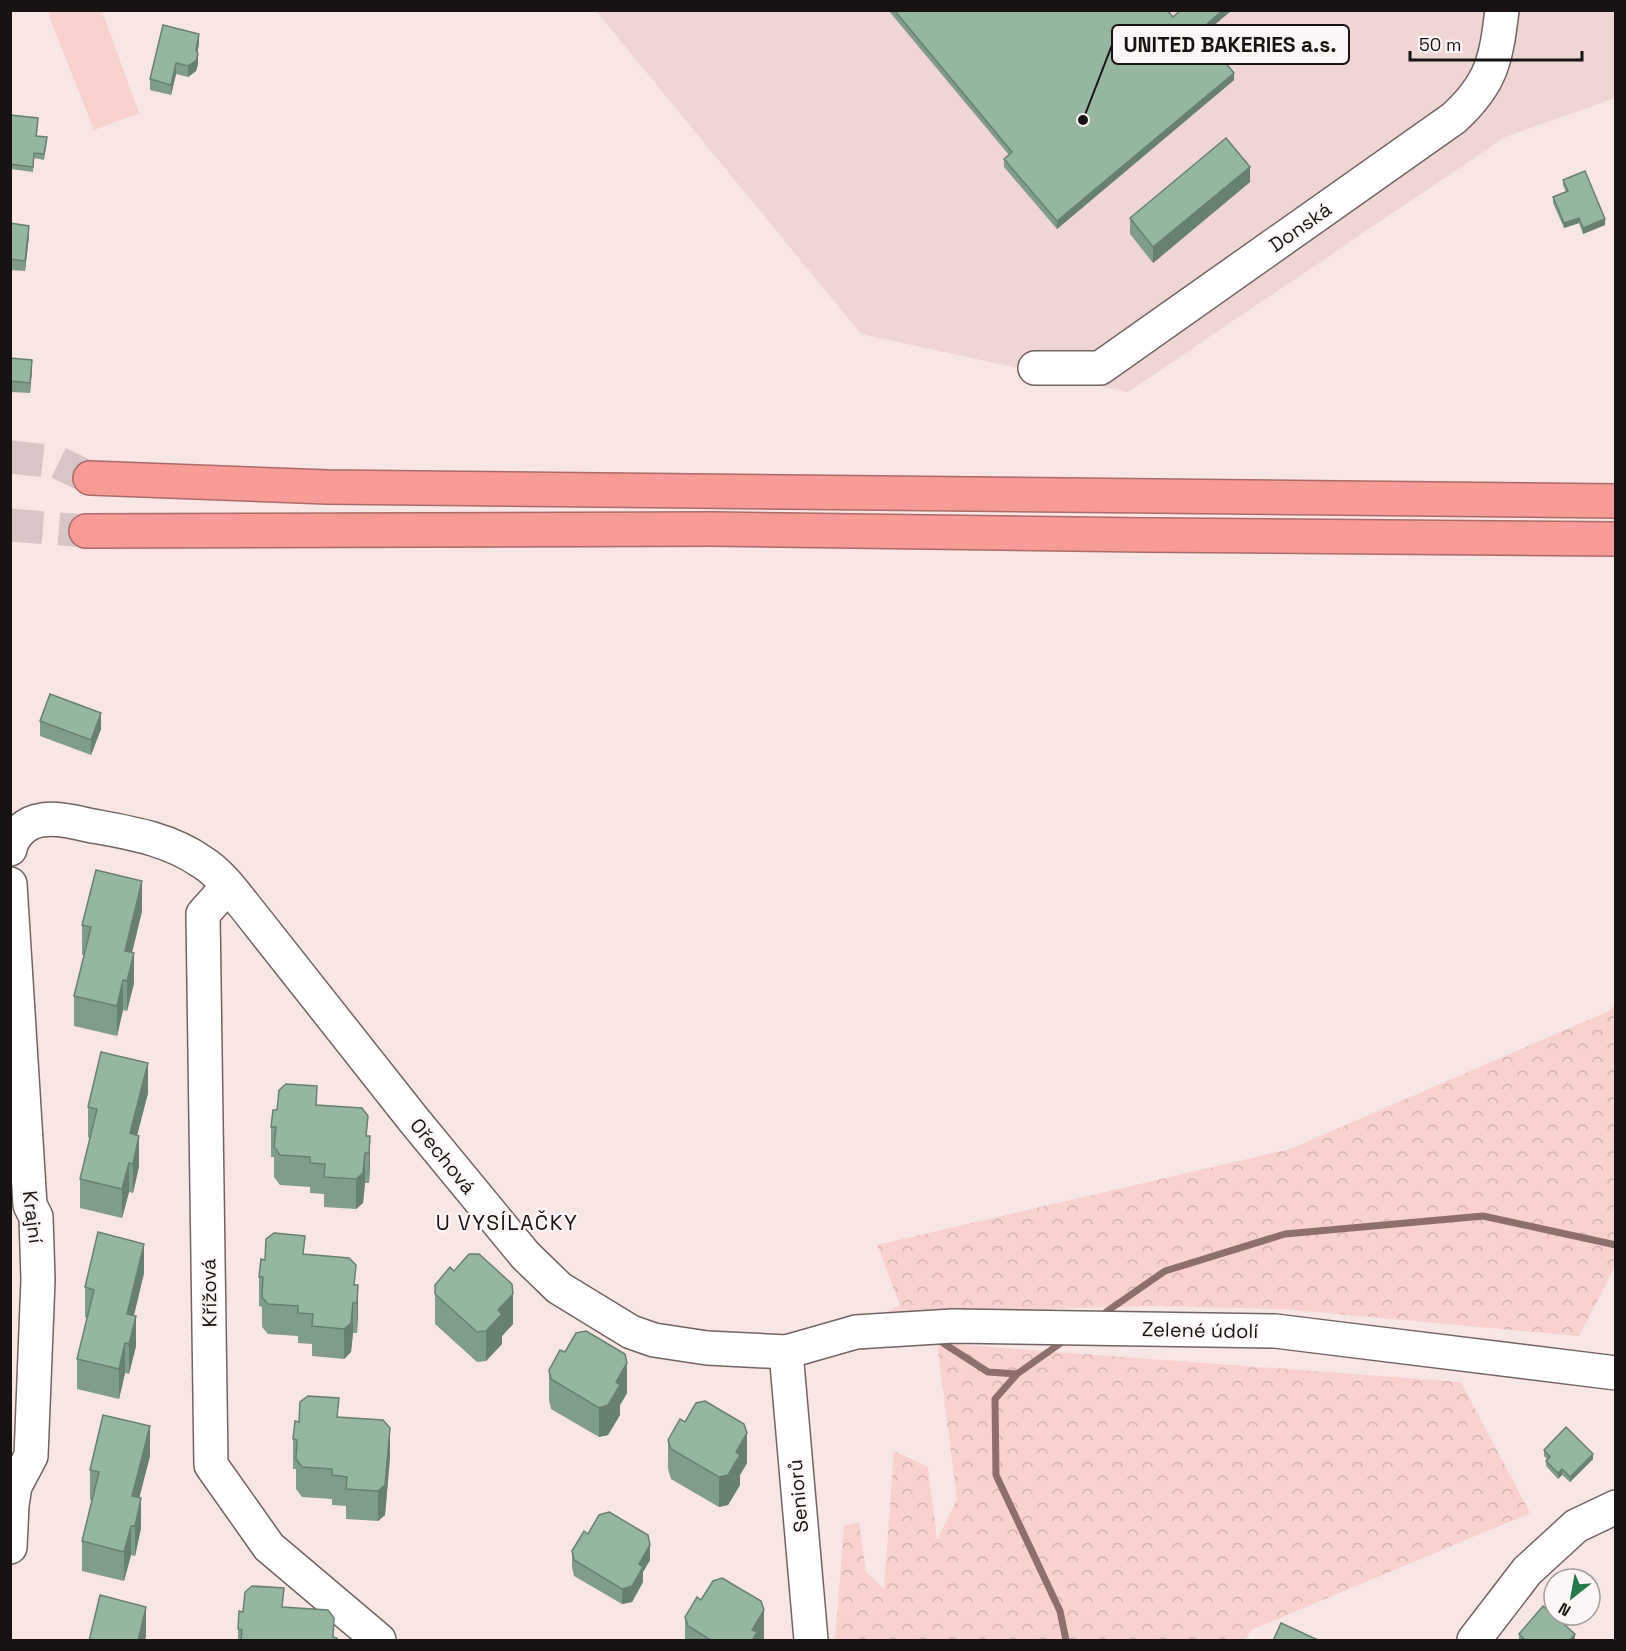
<svg xmlns="http://www.w3.org/2000/svg" width="1626" height="1651" viewBox="0 0 1626 1651" font-family="'Space Grotesk',sans-serif">
<style>
.built{fill:#efd5d4}
.forest{fill:url(#forest-crowns)}
.park{fill:#f9d1ce}
.lines{fill:none;stroke-linecap:round;stroke-linejoin:round}
.stream{stroke:#8e6f6c;stroke-width:7}
.highway-tunnel{stroke:#d6c6c5;stroke-width:33;stroke-dasharray:33 16;stroke-linecap:butt}
.minor-casing{stroke:#716362;stroke-width:36}
.highway-casing{stroke:#aa6b68;stroke-width:36}
.minor{stroke:#fff;stroke-width:33}
.highway{stroke:#f89a96;stroke-width:33}
.wall{fill:#809d8a}
.shaded-wall{fill:#688070}
.building{fill:#95b7a0;stroke:#688070;stroke-width:1.5}
.labels{text-anchor:middle;dominant-baseline:central;stroke-width:5;stroke-linejoin:round;paint-order:stroke}
.street-label{font-size:20px;fill:#181312;stroke:#fdf6f6}
.neighbourhood-label{font-size:21px;letter-spacing:1.5px;fill:#181312;stroke:#fdf6f6}
.leader{fill:none;stroke:#181312;stroke-width:2}
.callout-dot{fill:#181312;stroke:#fdf6f6;stroke-width:2}
.callout{fill:#fdf6f6;stroke:#181312;stroke-width:2}
.callout-label{font-size:21px;text-anchor:middle;font-weight:bold;fill:#181312}
</style>
<defs>
<pattern id="forest-crowns" width="20" height="18" patternUnits="userSpaceOnUse" patternTransform="scale(1.5)"><rect width="20" height="18" fill="#f9d1ce"/><path d="M2 6a3 3 0 1 1 6 0M12 15a3 3 0 1 1 6 0" fill="none" stroke="#d5b3b0"/></pattern>
</defs>
<rect width="100%" height="100%" fill="#f8e6e5"/>
<polygon class="built" points="596,11 1615,11 1615,98 1505,137 1128,392 861,334"/>
<g class="forest">
<polygon points="1615,1004 1615,1267 1579,1336 1282,1309 1154,1306 886,1313 900,1305 877,1245 1290,1149 1609,1011"/>
<polygon points="937,1343 1461,1382 1530,1513 1251,1630 1245,1640 835,1640 844,1526 859,1522 866,1572 884,1589 894,1451 928,1467 937,1540 957,1499"/>
</g>
<polygon class="park" points="50,11 102,11 139,113 94,130 49,16"/>
<g class="lines">
<g class="stream">
<polyline points="1106,1312 1165,1271 1285,1234 1483,1216 1616,1245"/>
<polyline points="943,1343 988,1372 1017,1374 1065,1340"/>
<polyline points="1017,1374 995,1399 996,1475 1060,1611 1066,1640"/>
</g>
<g class="highway-tunnel">
<polyline points="10,457 57,462 90,478"/>
<polyline points="10,525 86,531"/>
</g>
<g class="minor-casing">
<g id="minor">
<path d="M 1035,368 L 1100,368 L 1454,118 C 1492,83 1496,60 1502,10"/>
<path d="M 10,849 C 13,834 26,822 42,820 C 58,817 78,823 93,826 C 131,833 169,839 202,862 C 220,873 234,893 247,909 L 413,1119 L 525,1255 L 559,1288 L 631,1332 L 654,1340 L 707,1348 L 786,1352 L 856,1332 L 953,1326 L 1275,1331 L 1616,1373"/>
<polyline points="10,884 30,1205 36,1217 38,1280 31,1456 15,1486 12,1505 10,1547"/>
<polyline points="228,886 203,914 211,1465 269,1547 379,1640"/>
<polyline points="786,1352 811,1640"/>
<polyline points="1474,1640 1527,1571 1576,1526 1616,1507"/>
</g>
</g>
<g class="highway-casing">
<g id="highway">
<polyline points="90,478 327,487 1616,501"/>
<polyline points="86,531 713,529 1145,535 1616,539"/>
</g>
</g>
<use href="#minor" class="minor"/>
<use href="#highway" class="highway"/>
</g>
<g class="wall">
<polygon points="888,10 1167,10 1173,17 1181,10 1232,10 1202,35 1234,80 1057,229 1004,167 1004,159 1009,155"/>
<polygon points="199,44 197,53 198,64 196,71 188,77 176,74 171,95 150,90 150,79"/>
<polygon points="10,115 38,123 37,136 47,142 44,160 34,158 33,172 10,169"/>
<polygon points="1563,180 1605,225 1583,234 1579,223 1564,228 1553,203 1553,197 1566,192 1563,185"/>
<polygon points="1250,182 1153,263 1130,234 1130,218"/>
<polygon points="10,223 29,236 25,271 10,270"/>
<polygon points="10,358 32,370 30,393 10,392"/>
<polygon points="40,721 101,729 91,755 40,736"/>
<polygon points="142,911 132,953 134,983 127,1011 123,1010 117,1036 74,1026 74,996 84,955 82,955 82,925"/>
<polygon points="148,1093 137,1135 139,1166 133,1193 129,1192 122,1218 80,1208 80,1179 90,1138 88,1137 88,1107"/>
<polygon points="317,1105 368,1136 370,1166 369,1183 365,1183 363,1203 356,1209 324,1207 324,1194 310,1193 310,1187 280,1185 274,1177 274,1157 271,1157 271,1127 277,1110"/>
<polygon points="305,1254 356,1285 358,1315 357,1333 353,1333 351,1352 344,1359 312,1356 312,1344 298,1343 298,1336 268,1334 262,1327 262,1307 259,1306 259,1277 265,1260"/>
<polygon points="144,1273 134,1315 136,1346 129,1374 125,1373 119,1399 77,1389 77,1359 87,1318 85,1317 85,1287"/>
<polygon points="435,1285 513,1324 502,1336 502,1344 486,1361 477,1362 435,1324"/>
<polygon points="549,1370 627,1393 620,1405 620,1415 608,1435 599,1437 551,1409 549,1400"/>
<polygon points="339,1417 390,1457 385,1515 378,1521 346,1519 346,1506 332,1505 332,1499 302,1497 296,1489 296,1469 293,1469 293,1439"/>
<polygon points="668,1440 747,1463 740,1475 740,1485 728,1505 719,1507 671,1479 668,1469"/>
<polygon points="1544,1450 1593,1459 1570,1482 1562,1475 1558,1479 1546,1466 1546,1461 1547,1459 1544,1456"/>
<polygon points="150,1456 139,1498 141,1528 135,1556 131,1555 124,1581 82,1571 82,1541 92,1500 90,1500 90,1470"/>
<polygon points="588,1534 650,1560 643,1572 643,1582 632,1602 622,1604 574,1576 572,1567 572,1551"/>
<polygon points="284,1607 334,1638 337,1641 238,1641 238,1629 243,1612"/>
<polygon points="685,1617 764,1640 685,1641"/>
<polygon points="1519,1634 1575,1641 1519,1641"/>
</g>
<g class="shaded-wall">
<polygon points="1223,10 1232,10 1199,38 1199,31"/>
<polygon points="199,34 199,44 196,60 196,50"/>
<polygon points="198,54 198,64 196,71 188,77 188,66"/>
<polygon points="176,63 176,74 171,95 171,85"/>
<polygon points="1234,73 1234,80 1057,229 1057,221"/>
<polygon points="1250,167 1250,182 1153,263 1153,247"/>
<polygon points="1579,218 1579,223 1564,228 1564,223"/>
<polygon points="1605,219 1605,225 1583,234 1583,228"/>
<polygon points="29,226 29,236 25,271 25,261"/>
<polygon points="32,360 32,370 30,393 30,383"/>
<polygon points="101,713 101,729 91,755 91,740"/>
<polygon points="142,881 142,911 125,981 125,951"/>
<polygon points="134,953 134,983 127,1011 127,981"/>
<polygon points="123,980 123,1010 117,1036 117,1006"/>
<polygon points="148,1063 148,1093 130,1163 130,1133"/>
<polygon points="139,1136 139,1166 133,1193 133,1164"/>
<polygon points="370,1136 370,1166 369,1183 369,1153"/>
<polygon points="365,1153 365,1183 363,1203 356,1209 356,1179"/>
<polygon points="129,1163 129,1192 122,1218 122,1189"/>
<polygon points="144,1244 144,1273 127,1344 127,1314"/>
<polygon points="358,1285 358,1315 357,1333 357,1303"/>
<polygon points="513,1294 513,1324 502,1336 502,1344 486,1361 486,1331 498,1310"/>
<polygon points="353,1303 353,1333 351,1352 344,1359 344,1329"/>
<polygon points="136,1316 136,1346 129,1374 129,1344"/>
<polygon points="125,1343 125,1373 119,1399 119,1369"/>
<polygon points="627,1363 627,1393 620,1405 620,1415 608,1435 599,1437 599,1408"/>
<polygon points="150,1426 150,1456 132,1526 132,1496"/>
<polygon points="390,1428 390,1457 385,1515 378,1521 378,1491"/>
<polygon points="747,1433 747,1463 740,1475 740,1485 728,1505 719,1507 719,1477 736,1452"/>
<polygon points="1593,1454 1593,1459 1570,1482 1570,1477"/>
<polygon points="1562,1469 1562,1475 1558,1479 1558,1473"/>
<polygon points="141,1498 141,1528 135,1556 135,1526"/>
<polygon points="131,1526 131,1555 124,1581 124,1552"/>
<polygon points="650,1545 650,1560 643,1572 643,1582 632,1602 622,1604 622,1589 639,1564"/>
<polygon points="146,1607 146,1636 145,1641 138,1641"/>
<polygon points="764,1610 764,1640 752,1641 752,1630"/>
<polygon points="1575,1634 1575,1641 1569,1641"/>
</g>
<g class="building">
<polygon points="894,10 1167,10 1173,17 1181,10 1223,10 1199,31 1234,73 1057,221 1004,159 1012,152"/>
<polygon points="163,25 199,34 196,50 198,54 196,61 188,66 176,63 171,85 150,79"/>
<polygon points="10,115 38,118 36,136 47,137 44,154 34,153 33,167 10,164"/>
<polygon points="1226,138 1250,167 1153,247 1130,218"/>
<polygon points="1585,171 1605,219 1583,228 1579,218 1564,223 1553,197 1568,191 1563,180"/>
<polygon points="10,223 29,226 25,261 10,259"/>
<polygon points="10,358 32,360 30,383 10,381"/>
<polygon points="50,694 101,713 91,740 40,721"/>
<polygon points="96,870 142,881 125,951 134,953 127,981 123,980 117,1006 74,996 91,927 82,925"/>
<polygon points="101,1052 148,1063 130,1133 139,1136 133,1164 129,1163 122,1189 80,1179 97,1109 88,1107"/>
<polygon points="286,1084 317,1086 316,1105 362,1108 368,1116 366,1136 370,1136 369,1153 365,1153 363,1173 356,1179 324,1177 325,1164 310,1163 310,1157 280,1155 274,1147 276,1127 271,1127 273,1110 277,1110 279,1090"/>
<polygon points="98,1232 144,1244 127,1314 136,1316 129,1344 125,1343 119,1369 77,1359 94,1290 85,1287"/>
<polygon points="274,1233 305,1236 303,1254 349,1258 356,1265 354,1285 358,1285 357,1303 353,1303 351,1323 344,1329 312,1326 313,1314 298,1313 298,1306 268,1304 262,1297 263,1277 259,1277 261,1259 265,1260 266,1239"/>
<polygon points="469,1254 479,1254 512,1284 513,1294 498,1310 502,1314 486,1331 477,1332 435,1294 435,1285 450,1267 454,1271"/>
<polygon points="586,1331 625,1354 627,1363 616,1382 620,1385 608,1405 599,1408 551,1379 549,1370 560,1350 565,1352 576,1333"/>
<polygon points="308,1396 339,1398 337,1417 383,1420 390,1428 385,1485 378,1491 346,1489 347,1477 332,1475 332,1469 302,1467 296,1459 297,1440 293,1439 295,1421 299,1422 300,1402"/>
<polygon points="705,1401 744,1424 747,1433 736,1452 740,1455 728,1475 719,1477 671,1449 668,1440 680,1419 685,1422 696,1403"/>
<polygon points="103,1415 150,1426 132,1496 141,1498 135,1526 131,1526 124,1552 82,1541 99,1472 90,1470"/>
<polygon points="1566,1427 1593,1454 1570,1477 1562,1469 1558,1473 1546,1461 1550,1457 1544,1450"/>
<polygon points="609,1512 648,1535 650,1545 639,1564 643,1567 632,1586 622,1589 574,1560 572,1551 584,1531 588,1534 599,1515"/>
<polygon points="722,1578 761,1601 764,1610 752,1630 757,1632 752,1641 712,1641 688,1626 685,1617 697,1597 701,1600 713,1581"/>
<polygon points="252,1586 284,1588 282,1607 328,1610 334,1618 333,1637 337,1638 337,1641 241,1641 242,1630 238,1629 239,1611 243,1612 245,1592"/>
<polygon points="100,1595 146,1607 138,1641 89,1641"/>
<polygon points="1543,1606 1575,1634 1569,1641 1526,1641 1519,1634"/>
<polygon points="1281,1623 1320,1641 1273,1641"/>
</g>
<g class="labels">
<g class="street-label">
<text transform="translate(1300 227) rotate(-35)">Donská</text>
<text transform="translate(443 1156) rotate(51)">Ořechová</text>
<text transform="translate(33 1217) rotate(83)">Krajní</text>
<text transform="translate(209 1293) rotate(-91)">Křížová</text>
<text transform="translate(1200 1330) rotate(1)">Zelené údolí</text>
<text transform="translate(798 1496) rotate(-95)">Seniorů</text>
</g>
<g class="neighbourhood-label">
<text x="507" y="1222">U VYSÍLAČKY</text>
</g>
</g>
<path class="leader" d="M1083 120L1112 45"/>
<circle class="callout-dot" cx="1083" cy="120" r="6"/>
<rect class="callout" x="1112" y="25" width="237" height="39" rx="6"/>
<g class="callout-label">
<text x="1230" y="52">UNITED BAKERIES a.s.</text>
</g>
<rect width="1626" height="1651" fill="none" stroke="#181312" stroke-width="24"/>
<g transform="translate(1572 1597) rotate(211)"><circle r="28" fill="#fdf6f6" stroke="#a19b9b" stroke-width="1.5"/>
<path d="M0-4.5L10 22L0 15L-10 22Z" fill="#26794a"/>
<text y="-9" font-size="16" font-weight="bold" text-anchor="middle" fill="#181312">N</text>
</g>
<path d="M1410 51v9h172v-9" fill="none" stroke="#181312" stroke-width="3"/>
<text x="1419" y="51" font-size="18" fill="#181312" stroke="#fdf6f6" stroke-width="4.5" paint-order="stroke">50 m</text>
</svg>
